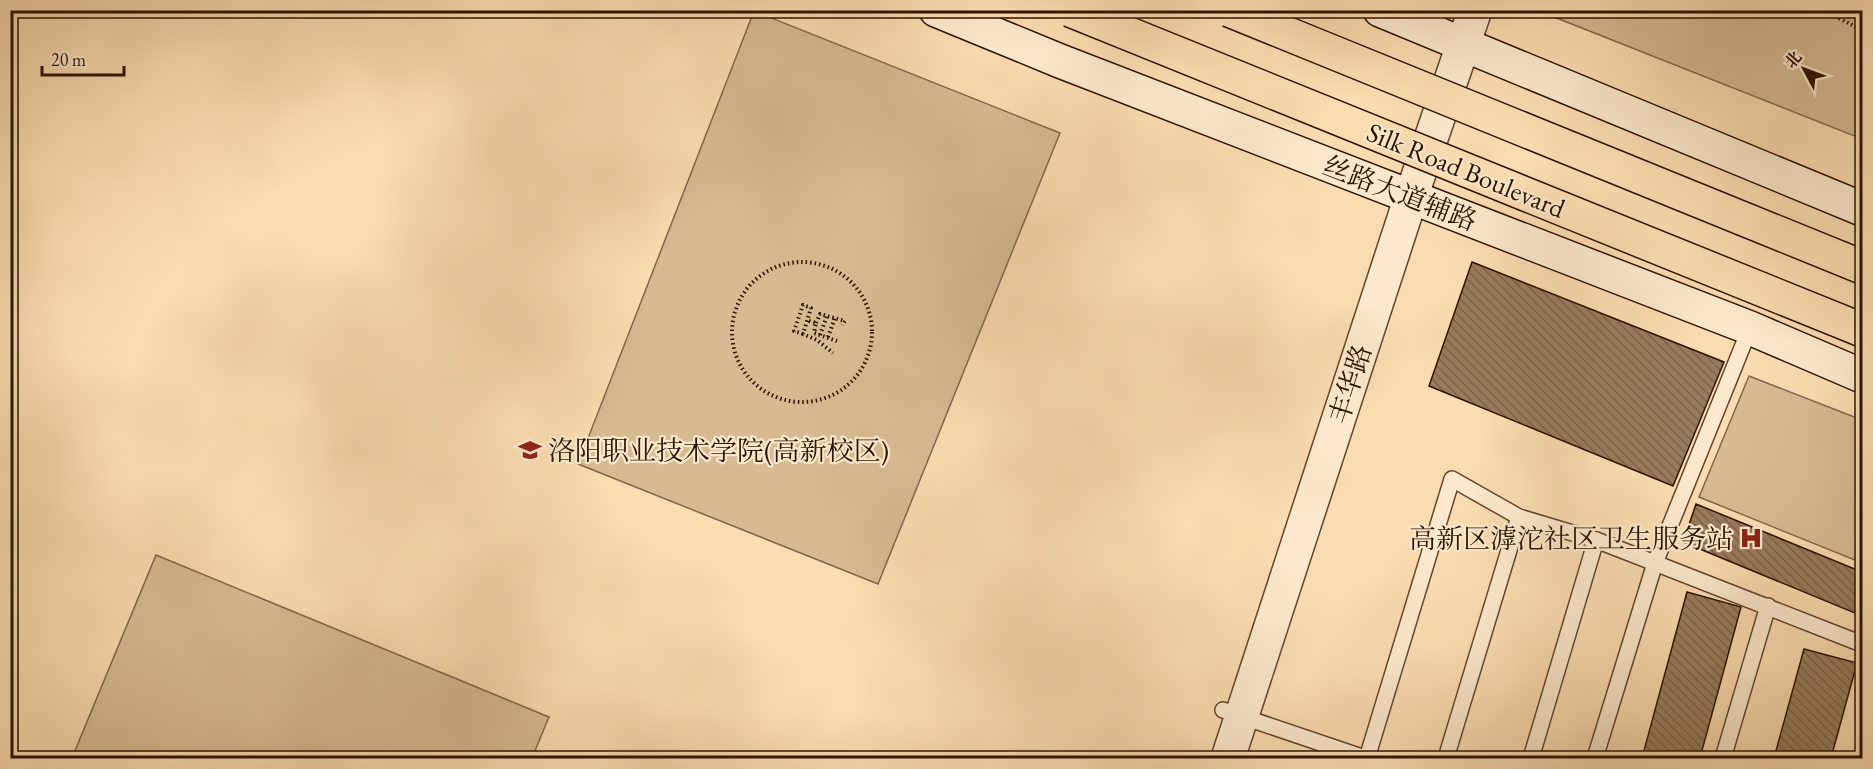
<svg xmlns="http://www.w3.org/2000/svg" width="1873" height="769" viewBox="0 0 1873 769" font-family="'EB Garamond','Noto Serif SC',serif">
<style>
.green{fill:#d7ba92;stroke:#826649;stroke-width:1.5}
.building{fill:url(#building-back-hatch);stroke:#2d1200;stroke-width:1.5}
.lines{fill:none;stroke-linecap:round;stroke-linejoin:round}
.service-casing{stroke:#60442c;stroke-width:18}
.tertiary-casing{stroke:#60442c;stroke-width:36}
.secondary-casing{stroke:#2d1200;stroke-width:36}
.path{stroke:#2d1200;stroke-width:4;stroke-dasharray:1.5 3;stroke-linecap:butt}
.service{stroke:#fce8cc;stroke-width:15}
.tertiary{stroke:#fce8cc;stroke-width:33}
.secondary{stroke:#fce8cc;stroke-width:33}
.trunk-bridge-casing{stroke:#2d1200;stroke-width:36;stroke-linecap:butt}
.trunk-bridge{stroke:#fadcb0;stroke-width:33}
.labels{text-anchor:middle;dominant-baseline:central;stroke-width:4.5;stroke-linejoin:round;paint-order:stroke}
.street-label{font-size:27px;fill:#2d1200;stroke:#fce8cc}
.poi-label{font-size:27px;fill:#2d1200;stroke:#fce8cc;text-anchor:start}
</style>
<defs>
<pattern id="building-back-hatch" width="6" height="6" patternUnits="userSpaceOnUse" patternTransform="scale(1.5)"><rect width="6" height="6" fill="#987b5c"/><path d="M-1 5l2 2M0 0l6 6M5-1l2 2" fill="none" stroke="#7c634a"/></pattern>
</defs>
<rect width="100%" height="100%" fill="#fadcb0"/>
<filter id="stains"><feTurbulence type="fractalNoise" baseFrequency=".00333" numOctaves="4"/><feColorMatrix values="0 0 0 0 .2 0 0 0 0 .09 0 0 0 0 .02 0 0 0 .5 -.17"/></filter>
<radialGradient id="worn" r=".72"><stop offset=".6" stop-color="#630" stop-opacity="0"/><stop offset="1" stop-color="#630" stop-opacity=".3"/></radialGradient>
<g class="green">
<polygon points="754,11 1060,133 878,584 578,464"/>
<polygon points="1538,11 1862,11 1862,139 1554,17"/>
<polygon points="1749,376 1862,420 1862,563 1699,497"/>
<polygon points="156,555 549,717 532,758 72,758"/>
</g>
<g class="building">
<polygon points="1472,262 1724,362 1673,486 1429,386"/>
<polygon points="1696,504 1862,572 1862,616 1683,542"/>
<polygon points="1687,592 1741,607 1700,758 1642,758"/>
<polygon points="1804,649 1857,663 1831,758 1774,758"/>
</g>
<g class="lines">
<g class="service-casing">
<g id="service">
<polyline points="1223,710 1365,758"/>
<polyline points="1367,758 1452,479 1519,517 1596,540 1862,644"/>
<polyline points="1446,758 1519,517"/>
<polyline points="1531,758 1596,540"/>
<polyline points="1595,758 1655,563 1750,328"/>
<polyline points="1723,758 1768,606"/>
</g>
</g>
<g class="tertiary-casing">
<polyline id="tertiary" points="1228,758 1411,197 1475,10"/>
</g>
<g class="secondary-casing">
<g id="secondary">
<polyline points="936,10 1060,61 1750,328 1862,376"/>
<polyline points="1380,10 1862,209"/>
</g>
</g>
<g class="path">
<polyline points="1823,10 1862,30"/>
<polyline points="1554,17 1564,10"/>
<circle cx="802" cy="332" r="70"/>
<polyline points="809,321 816,323 814,333 837,341"/>
<polyline points="816,323 820,314 845,321 842,325"/>
<polyline points="803,334 794,331 803,305 811,308 803,334 817,340 833,353"/>
<polyline points="820,335 827,316"/>
<polyline points="828,337 835,318"/>
</g>
<use href="#service" class="service"/>
<use href="#tertiary" class="tertiary"/>
<use href="#secondary" class="secondary"/>
<g class="trunk-bridge-casing">
<g id="trunk-bridge">
<polyline points="1070,10 1862,330"/>
<polyline points="1229,10 1862,267"/>
</g>
</g>
<use href="#trunk-bridge" class="trunk-bridge"/>
</g>
<defs>
<g id="university-bare" transform="scale(1.8)"><path d="M0-5L7-2L0 1L-7-2ZM-4 1L0 2.5L4 1V4Q0 6-4 4Z" fill="#8f2418" stroke="#fce8cc" stroke-width="2.5" paint-order="stroke"/></g>
<g id="hospital-bare" transform="scale(1.8)"><path d="M-5-5h3v3.5h4V-5h3V5h-3V1.5h-4V5h-3Z" fill="#8f2418" stroke="#fce8cc" stroke-width="2.5" paint-order="stroke"/></g>
</defs>
<g fill-rule="evenodd">
<use href="#university-bare" x="530" y="450"/>
<use href="#hospital-bare" x="1751" y="538"/>
</g>
<g class="labels">
<g class="street-label">
<text transform="translate(1466 170) rotate(22)">Silk Road Boulevard</text>
<text transform="translate(1400 193) rotate(21)">丝路大道辅路</text>
<text transform="translate(1350 384) rotate(-72)">丰华路</text>
</g>
<g class="poi-label">
<text x="548" y="450">洛阳职业技术学院(高新校区)</text>
<text x="1733" y="538" text-anchor="end">高新区滹沱社区卫生服务站</text>
</g>
</g>
<rect width="1873" height="769" fill="none" stroke="#fadcb0" stroke-width="36"/>
<rect x="12" y="12" width="1849" height="745" fill="none" stroke="#2d1200" stroke-width="3"/>
<rect x="18" y="18" width="1837" height="733" fill="none" stroke="#2d1200" stroke-width="1.5"/>
<g transform="translate(1804 69) rotate(311)" stroke="#fce8cc" stroke-width="4.5" paint-order="stroke">
<path d="M0-4.5L10 22L0 15L-10 22Z" fill="#2d1200"/>
<text y="-9" font-size="16" font-weight="bold" text-anchor="middle" fill="#2d1200">北</text>
</g>
<path d="M42 66v9h82v-9" fill="none" stroke="#2d1200" stroke-width="3"/>
<text x="51" y="66" font-size="18" fill="#2d1200" stroke="#fce8cc" stroke-width="4.5" paint-order="stroke">20 m</text>
<rect width="100%" height="100%" filter="url(#stains)"/>
<rect width="100%" height="100%" fill="url(#worn)"/>
</svg>
